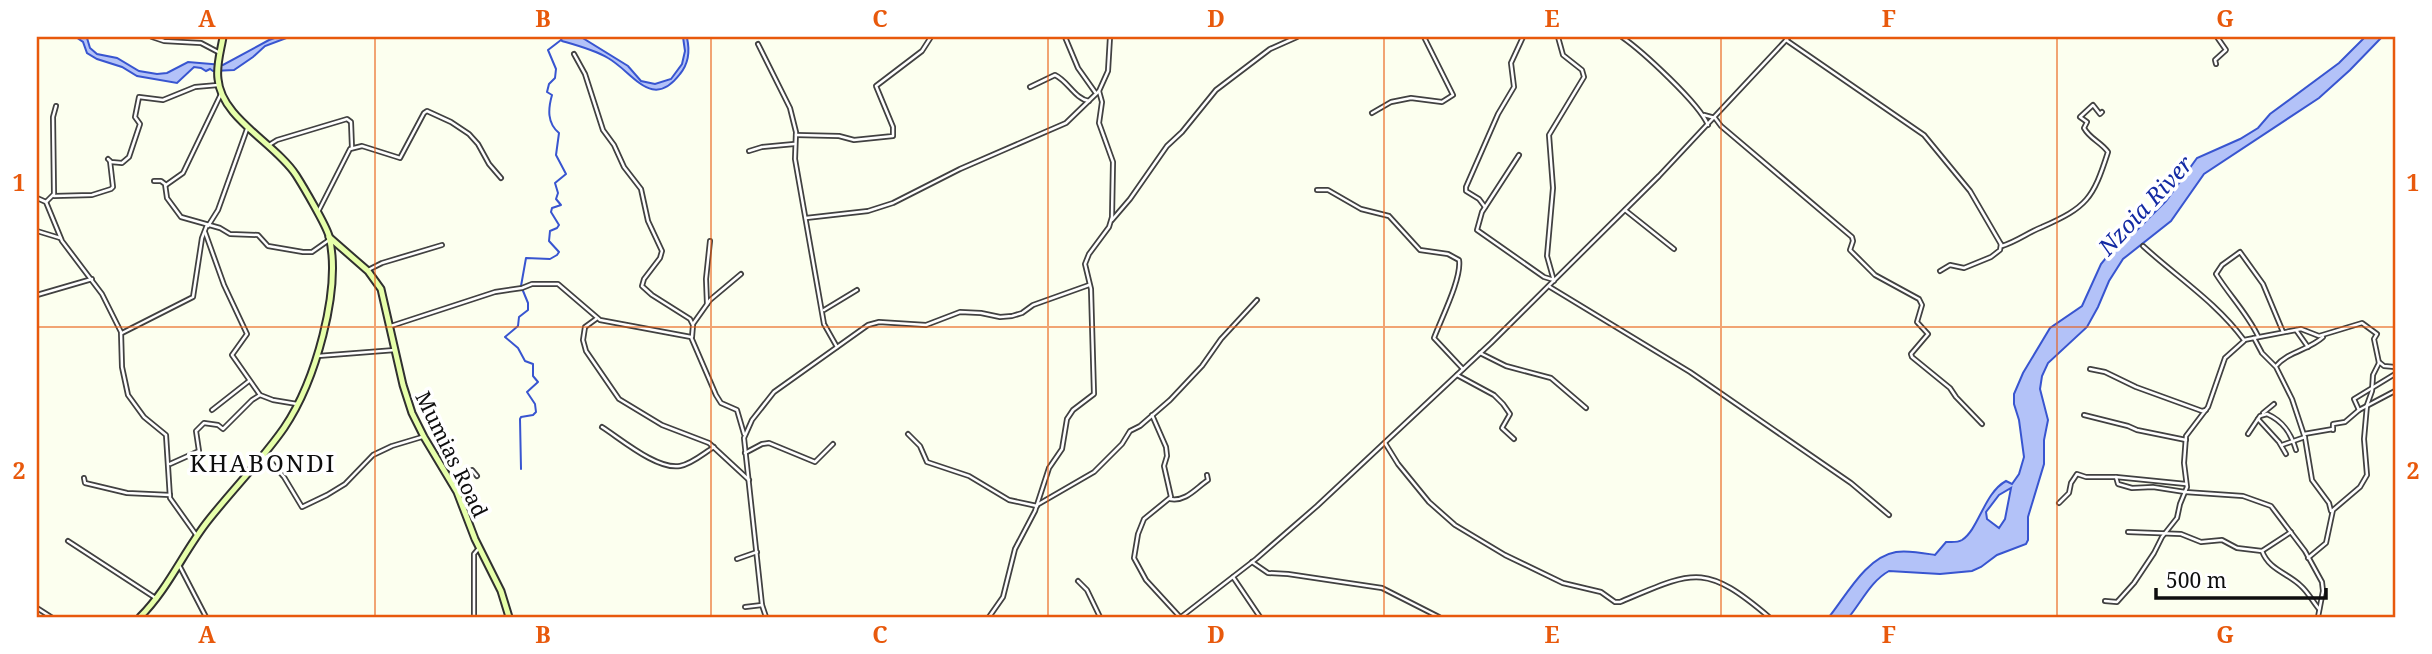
<svg xmlns="http://www.w3.org/2000/svg" width="2432" height="654" viewBox="0 0 2432 654" font-family="'Noto Serif',serif">
<style>
.water{fill:#b3c2f8;stroke:#3855d0;stroke-width:2;fill-rule:evenodd}
.lines{fill:none;stroke-linecap:round;stroke-linejoin:round}
.stream{stroke:#3855d0;stroke-width:2}
.street-casing{stroke:#414141;stroke-width:6}
.secondary-casing{stroke:#303030;stroke-width:9}
.street{stroke:#fff;stroke-width:2.5}
.secondary{stroke:#e6ffaa;stroke-width:5}
.grid{fill:none;stroke:#e8590c;stroke-width:2;stroke-opacity:0.55}
.labels{text-anchor:middle;dominant-baseline:central;stroke-width:7;stroke-linejoin:round;paint-order:stroke}
.street-label{font-size:21px;fill:#0e0e0e;stroke:#fff}
.water-label{font-size:23px;font-style:italic;fill:#142aa3;stroke:#fff}
.quarter-label{font-size:24px;letter-spacing:2px;fill:#0e0e0e;stroke:#fff}
.neatline{fill:none;stroke:#e8590c;stroke-width:2.5}
.grid-label{font-size:23px;text-anchor:middle;font-weight:bold;fill:#e8590c}
</style>
<rect width="100%" height="100%" fill="#fcffef"/>
<g class="water">
<polygon points="76,37 87,38 90,48 97,54 117,58 139,71 157,74 167,73 188,62 223,65 269,40 277,37 289,37 265,46 253,57 234,70 213,71 210,69 206,71 201,68 194,67 177,83 137,76 122,67 97,59 87,53 83,42"/>
<path d="M 560,37 L 581,37 L 628,66 L 641,81 L 655,84 L 671,79 L 682,64 L 685,51 L 683,37 L 687,38 C 690,51 689,63 680,74 C 652,111 634,73 608,58 C 595,50 576,45 562,41 Z"/>
<path d="M 2365,37 L 2382,37 L 2350,70 L 2319,98 L 2204,174 L 2171,221 L 2123,259 L 2109,281 L 2098,307 L 2087,327 L 2048,363 L 2042,376 L 2040,389 L 2048,420 L 2044,440 L 2044,464 L 2028,517 L 2028,540 L 2026,544 L 1997,555 L 1981,567 L 1972,571 L 1940,574 L 1889,571 C 1871,581 1862,601 1849,617 L 1829,617 C 1846,596 1866,557 1896,552 C 1908,550 1923,553 1935,555 L 1946,542 C 1952,542 1957,543 1962,540 C 1979,529 1984,493 2006,481 L 2012,484 L 2019,474 L 2024,457 L 2019,420 L 2014,404 L 2014,394 L 2023,373 L 2050,328 L 2082,306 L 2101,264 L 2119,242 L 2137,230 L 2166,201 L 2197,158 L 2240,139 L 2258,128 L 2270,114 L 2339,63 ZM 2011,488 L 2005,519 L 1999,528 L 1987,519 L 1986,512 L 1999,495 Z"/>
</g>
<g class="lines">
<path class="stream" d="M 521,469 L 520,419 L 521,417 L 533,415 L 536,412 L 535,404 L 527,392 L 538,382 L 533,376 L 533,364 L 525,361 L 518,348 L 505,337 L 518,326 L 519,317 L 528,310 L 528,303 L 521,286 L 526,258 L 550,259 L 557,255 L 559,252 L 549,241 L 550,231 L 557,228 L 559,225 L 551,212 L 552,208 L 561,205 L 556,199 L 558,193 L 555,183 L 566,174 L 556,155 L 559,133 C 547,123 548,109 552,95 L 547,92 L 549,84 L 555,78 L 556,69 L 548,50 L 561,40"/>
<g class="street-casing">
<g id="street">
<polyline points="152,37 164,41 201,43 220,53"/>
<polyline points="1065,37 1078,68 1095,92"/>
<path d="M 1622,37 C 1642,51 1699,103 1708,125"/>
<path d="M 1786,40 L 1924,135 L 1970,191 L 2002,246 C 2016,242 2029,232 2042,227 C 2087,207 2093,199 2108,152 C 2101,142 2090,139 2084,128 L 2087,122 L 2080,117 L 2093,105 L 2100,114 L 2102,112"/>
<polyline points="758,44 790,108 796,132 795,159 824,324 837,347"/>
<polyline points="574,54 585,74 603,130 614,145 624,167 641,189 648,221 662,251 660,258 644,279 642,286 652,295 690,319 693,325 692,337"/>
<polyline points="2216,64 2215,60 2226,50 2217,37"/>
<path d="M 1030,87 L 1055,75 C 1068,81 1075,99 1089,101"/>
<polyline points="1372,113 1391,102 1411,98 1442,102 1453,95 1424,37"/>
<polyline points="1704,115 1715,118 1721,126 1852,237 1853,241 1850,250 1875,275 1919,299 1922,305 1917,322 1928,334 1911,354 1912,357 1950,388 1956,397 1982,424"/>
<polyline points="796,135 839,136 854,140 893,136 893,127 876,86 922,51 931,37"/>
<polyline points="269,145 277,140 347,119 351,122 352,148"/>
<polyline points="749,151 762,147 794,144"/>
<polyline points="1519,155 1482,212 1477,230 1544,277 1554,280"/>
<polyline points="108,159 111,162 122,163 129,157 140,124 135,117 139,97 163,100 195,87 218,85"/>
<polyline points="154,181 161,181 165,184 167,198 181,217 220,228 230,234 258,235 268,246 303,252 312,252 329,240"/>
<polyline points="166,185 183,173 221,94"/>
<path d="M 1317,190 L 1328,190 L 1361,209 L 1389,216 L 1420,250 L 1448,254 L 1459,260 C 1462,278 1441,319 1434,338 L 1463,369"/>
<polyline points="54,196 92,195 111,189 113,187 110,161"/>
<polyline points="37,198 46,202 62,241 102,294 121,332 122,367 128,395 144,417 166,435 170,498 197,536"/>
<polyline points="46,202 54,194 53,117 56,106"/>
<polyline points="1485,207 1479,199 1466,191 1466,187 1498,114 1514,87 1511,63 1523,37"/>
<polyline points="319,210 350,149 362,146 400,158 424,113 427,111 451,122 469,134 478,144 489,164 501,178"/>
<polyline points="1625,210 1674,249"/>
<polyline points="806,218 868,211 893,203 960,169 1066,123 1099,91"/>
<polyline points="1112,220 1130,199 1167,146 1182,132 1216,90 1270,49 1297,37"/>
<polyline points="208,226 218,210 247,129"/>
<polyline points="37,231 60,238"/>
<polyline points="205,232 224,285 247,334 232,355 260,395 273,400 297,404"/>
<path d="M 2143,246 C 2178,278 2216,302 2244,340 L 2254,338 L 2262,353 L 2276,367 L 2292,399 L 2305,438 L 2312,480 L 2329,503 L 2331,511"/>
<polyline points="370,269 382,263 442,245"/>
<polyline points="1940,271 1950,265 1964,268 1991,257 2000,250 2001,244"/>
<polyline points="1554,281 1547,256 1553,188 1549,135 1584,77 1582,70 1563,55 1558,37"/>
<polyline points="1550,287 1690,372 1851,483 1889,515"/>
<polyline points="37,295 92,279"/>
<polyline points="707,304 706,279 710,241"/>
<polyline points="824,310 857,290"/>
<polyline points="596,319 585,327 583,340 586,351 619,399 662,425 709,443 749,480"/>
<polyline points="693,324 710,300 741,274"/>
<polyline points="391,326 495,292 522,288 532,284 558,284 600,320 691,337 716,395 721,403 737,410 744,434"/>
<polyline points="2296,330 2308,347"/>
<polyline points="122,333 193,297 202,238 207,225"/>
<path d="M 2258,336 C 2247,313 2229,295 2216,274 L 2222,265 L 2240,252 L 2263,284 L 2283,332"/>
<polyline points="2254,338 2301,329 2319,336 2362,323 2377,334 2374,339 2379,363 2373,375 2372,391 2367,405 2364,439 2367,475 2360,487 2333,510 2326,543 2308,558"/>
<polyline points="1480,353 1506,366 1551,378 1586,408"/>
<polyline points="318,356 395,350"/>
<polyline points="2379,362 2384,366 2395,367"/>
<path d="M 2276,366 C 2289,351 2309,350 2323,337"/>
<polyline points="2090,369 2105,372 2136,387 2202,411 2206,410"/>
<polyline points="2395,374 2354,399 2359,410 2395,391"/>
<polyline points="1457,375 1494,395 1503,404 1510,414 1502,428 1514,439"/>
<polyline points="212,410 249,381"/>
<polyline points="2263,413 2274,404"/>
<polyline points="1152,415 1166,447 1167,456 1164,466 1171,497 1144,519 1138,534 1134,558 1146,580 1180,617"/>
<polyline points="2084,415 2128,426 2137,430 2186,440"/>
<polyline points="2258,419 2279,442 2286,454"/>
<path d="M 602,427 C 621,439 657,470 680,466 C 692,464 704,453 714,447"/>
<polyline points="2333,430 2333,424 2345,422 2359,410"/>
<polyline points="908,434 920,446 927,462 969,476 1009,500 1037,506"/>
<path d="M 2248,434 L 2260,416 L 2267,414 C 2283,421 2291,433 2296,450"/>
<polyline points="2304,434 2333,429"/>
<path d="M 1385,443 L 1398,464 L 1429,502 L 1455,525 L 1505,555 L 1563,583 L 1601,592 L 1615,602 L 1620,602 C 1694,571 1704,562 1769,617"/>
<polyline points="2282,445 2305,437"/>
<polyline points="745,453 762,444 769,443 815,462 833,444"/>
<polyline points="264,454 284,477 302,507 327,495 345,484 373,455 392,446 422,437"/>
<polyline points="170,464 199,451 196,431 204,423 218,425 223,429 252,400 260,395"/>
<polyline points="2116,477 2186,484"/>
<polyline points="84,478 85,483 127,493 170,495"/>
<polyline points="450,478 472,470 477,476"/>
<path d="M 1170,499 C 1186,502 1196,488 1208,480 L 1207,475"/>
<polyline points="2059,503 2069,493 2071,483 2077,474 2086,477 2116,477 2118,484 2132,488 2153,487 2185,492 2243,496 2271,506 2305,551 2322,582 2323,591 2318,617"/>
<polyline points="1037,505 1094,472 1122,444 1130,431 1140,426 1170,400 1202,366 1221,339 1257,300"/>
<path d="M 2128,532 L 2181,534 L 2201,542 L 2222,540 L 2237,548 L 2262,551 C 2269,570 2288,573 2301,586 C 2308,592 2313,602 2319,609"/>
<polyline points="68,541 157,599"/>
<polyline points="2262,551 2291,532"/>
<polyline points="737,559 757,552"/>
<polyline points="1252,562 1268,573 1288,574 1382,588 1439,617"/>
<polyline points="179,565 206,617"/>
<polyline points="1233,577 1260,617"/>
<polyline points="1078,581 1087,590 1100,617"/>
<polyline points="2105,601 2117,602 2134,583 2154,553 2162,537 2177,518 2180,504 2187,487 2184,463 2186,436 2208,407 2225,358 2244,341"/>
<polyline points="745,607 762,605"/>
<polyline points="37,608 51,617"/>
<polyline points="474,617 474,554 479,548"/>
<polyline points="766,617 762,605 744,438 752,420 774,392 868,325 879,322 926,325 960,312 981,313 1000,317 1012,316 1022,313 1033,305 1089,285"/>
<polyline points="989,617 1003,597 1015,549 1035,511 1049,468 1062,449 1067,419 1073,410 1094,394 1091,289 1085,264 1089,254 1109,227 1112,217 1113,162 1099,123 1102,102 1099,91 1108,71 1110,37"/>
<polyline points="1181,617 1256,559 1317,506 1491,343 1659,176 1789,37"/>
</g>
</g>
<g class="secondary-casing">
<g id="secondary">
<polyline points="329,237 368,271 381,289 403,385 412,413 424,437 457,492 475,539 501,591 509,617"/>
<path d="M 140,617 C 168,589 183,553 207,522 C 232,490 261,461 284,428 C 315,382 342,290 329,236 C 326,225 303,186 296,175 C 275,143 221,118 218,79 C 216,65 221,50 223,37"/>
</g>
</g>
<use href="#street" class="street"/>
<use href="#secondary" class="secondary"/>
</g>
<path class="grid" d="M 375,37 L 375,617M 711,37 L 711,617M 1048,37 L 1048,617M 1384,37 L 1384,617M 1721,37 L 1721,617M 2057,37 L 2057,617M 37,327 L 2395,327"/>
<g class="labels">
<g class="street-label">
<text transform="translate(452 454) rotate(64)">Mumias Road</text>
</g>
<g class="water-label">
<text transform="translate(2145 205) rotate(-47)">Nzoia River</text>
</g>
<g class="quarter-label">
<text x="263" y="462">KHABONDI</text>
</g>
</g>
<rect width="2432" height="654" fill="none" stroke="#ffffff" stroke-width="77"/>
<path d="M2156 588v10h170v-10" fill="none" stroke="#0e0e0e" stroke-width="3.5"/>
<text x="2166" y="588" font-size="21" fill="#0e0e0e" stroke="#ffffff" stroke-width="5" paint-order="stroke">500 m</text>
<rect x="38" y="38" width="2356" height="578" class="neatline"/>
<g class="grid-label">
<text x="207" y="27">A</text>
<text x="543" y="27">B</text>
<text x="880" y="27">C</text>
<text x="1216" y="27">D</text>
<text x="1552" y="27">E</text>
<text x="1889" y="27">F</text>
<text x="2225" y="27">G</text>
<text x="19" y="191">1</text>
<text x="2413" y="191">1</text>
<text x="19" y="479">2</text>
<text x="2413" y="479">2</text>
<text x="207" y="643">A</text>
<text x="543" y="643">B</text>
<text x="880" y="643">C</text>
<text x="1216" y="643">D</text>
<text x="1552" y="643">E</text>
<text x="1889" y="643">F</text>
<text x="2225" y="643">G</text>
</g>
</svg>
